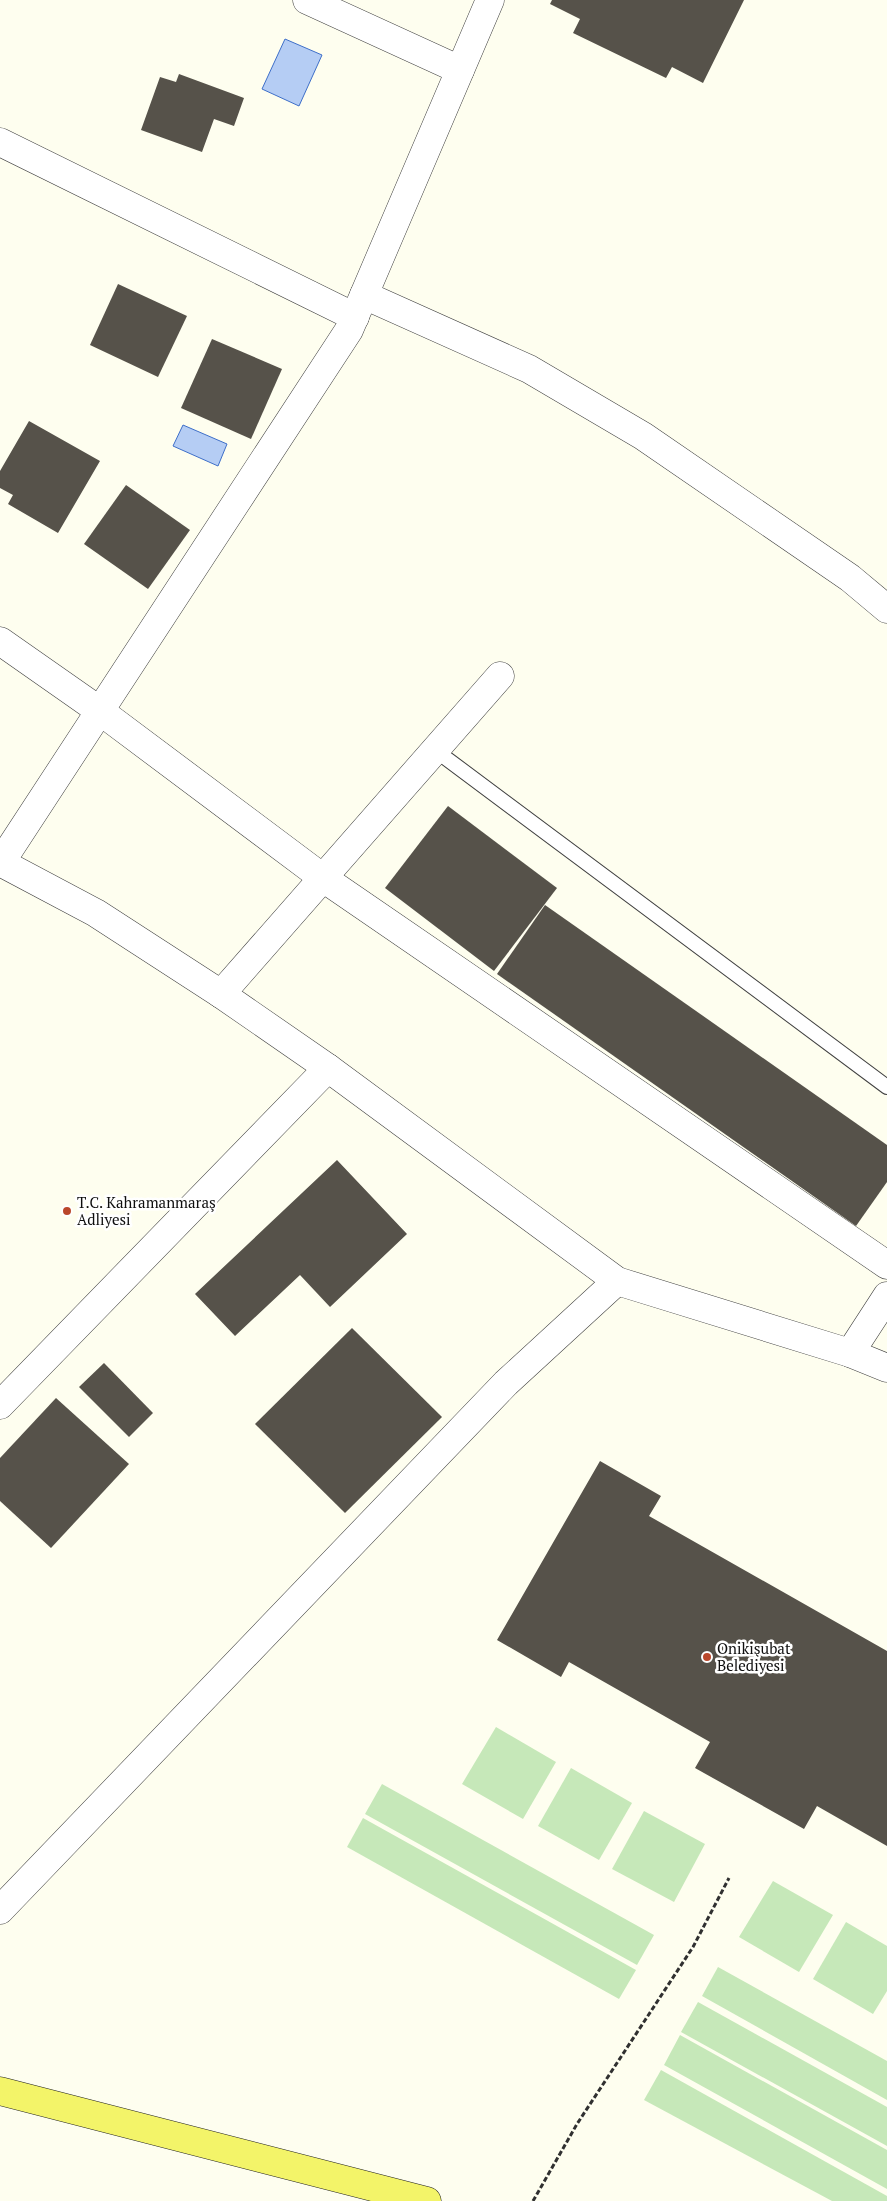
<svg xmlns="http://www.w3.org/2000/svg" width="887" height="2201" viewBox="0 0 887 2201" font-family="'PT Serif',serif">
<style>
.green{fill:#c6e8b9}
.water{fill:#b5cdf4;stroke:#3e6fc9}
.building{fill:#56524a}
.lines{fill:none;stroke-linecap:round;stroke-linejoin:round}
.lane-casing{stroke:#414141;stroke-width:16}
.street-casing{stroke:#414141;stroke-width:29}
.primary-casing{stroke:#1f1f1f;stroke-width:29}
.path{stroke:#303030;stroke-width:3;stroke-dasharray:5 2.5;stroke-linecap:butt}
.lane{stroke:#fff;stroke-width:14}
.street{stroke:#fff;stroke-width:28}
.primary{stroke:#f3f469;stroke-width:28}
.poi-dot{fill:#ba472a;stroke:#fff;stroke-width:2}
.labels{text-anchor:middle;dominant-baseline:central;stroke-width:5;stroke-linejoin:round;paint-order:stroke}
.poi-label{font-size:15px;fill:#0e0e0e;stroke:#fff;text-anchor:start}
</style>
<rect width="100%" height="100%" fill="#fefeef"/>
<g class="green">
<polygon points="496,1727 556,1762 523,1819 462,1784"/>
<polygon points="571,1768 632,1803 599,1860 538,1826"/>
<polygon points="382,1784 654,1935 637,1965 365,1814"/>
<polygon points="644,1811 705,1844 674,1902 612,1869"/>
<polygon points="363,1818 636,1970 619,1999 347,1847"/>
<polygon points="773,1881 833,1915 799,1972 739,1937"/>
<polygon points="846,1922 887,1946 887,1991 873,2014 813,1979"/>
<polygon points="718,1967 887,2061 887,2100 702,1996"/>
<polygon points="698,2002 887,2107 887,2146 681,2032"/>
<polygon points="680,2035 887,2150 887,2189 664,2065"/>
<polygon points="661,2070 887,2196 887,2201 832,2201 644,2100"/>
</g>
<g class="water">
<polygon points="285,39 322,55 299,106 262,89"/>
<polygon points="183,425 227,444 218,466 173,446"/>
</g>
<g class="building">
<polygon points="552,0 744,0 703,83 672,67 666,78 573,33 580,19 550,4"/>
<polygon points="179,74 244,98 234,126 214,119 202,152 141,130 160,77 176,82"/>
<polygon points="118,284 187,316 158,377 90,345"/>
<polygon points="212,339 282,369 251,439 181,408"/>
<polygon points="29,421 100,461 58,533 8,504 13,495 0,488 0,471"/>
<polygon points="126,485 190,530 148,589 84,544"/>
<polygon points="448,806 557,888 494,971 385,888"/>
<polygon points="545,905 887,1145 887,1182 856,1226 497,974"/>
<polygon points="337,1160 407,1234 330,1307 300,1275 235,1336 195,1294"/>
<polygon points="352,1328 442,1417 345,1513 255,1424"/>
<polygon points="104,1363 153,1413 129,1437 79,1387"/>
<polygon points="56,1398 129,1464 51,1548 0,1501 0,1458"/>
<polygon points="600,1461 661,1496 649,1516 887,1651 887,1846 817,1806 804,1829 695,1768 710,1742 569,1662 561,1677 497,1640"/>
</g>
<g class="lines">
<g class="lane-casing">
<polyline id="lane" points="435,750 887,1087"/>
</g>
<g class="street-casing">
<g id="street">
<polyline points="307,0 460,70"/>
<polyline points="0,142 355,317"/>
<polyline points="364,295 529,369 643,436 850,578 887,609"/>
<polyline points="0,641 100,711 323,878 887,1265"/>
<polyline points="0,862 96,913 221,994 328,1068 617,1281 850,1353 887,1368"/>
<polyline points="1,862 349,330 490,0"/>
<polyline points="221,994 500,676"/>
<polyline points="850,1353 887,1296"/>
<polyline points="0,1405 328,1068"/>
<polyline points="0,1910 506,1383 617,1281"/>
</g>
</g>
<g class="primary-casing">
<polyline id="primary" points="0,2091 427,2201"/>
</g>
<polyline class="path" points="533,2201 577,2124 693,1947 729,1878"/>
<use href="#lane" class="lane"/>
<use href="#street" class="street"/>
<use href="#primary" class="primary"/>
</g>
<g class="poi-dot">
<circle cx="67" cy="1211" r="5"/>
<circle cx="707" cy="1657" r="5"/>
</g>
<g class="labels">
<g class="poi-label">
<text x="77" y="1202">T.C. Kahramanmaraş<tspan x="77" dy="17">Adliyesi</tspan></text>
<text x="717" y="1648">Onikişubat<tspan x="717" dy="17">Belediyesi</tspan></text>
</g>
</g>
</svg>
